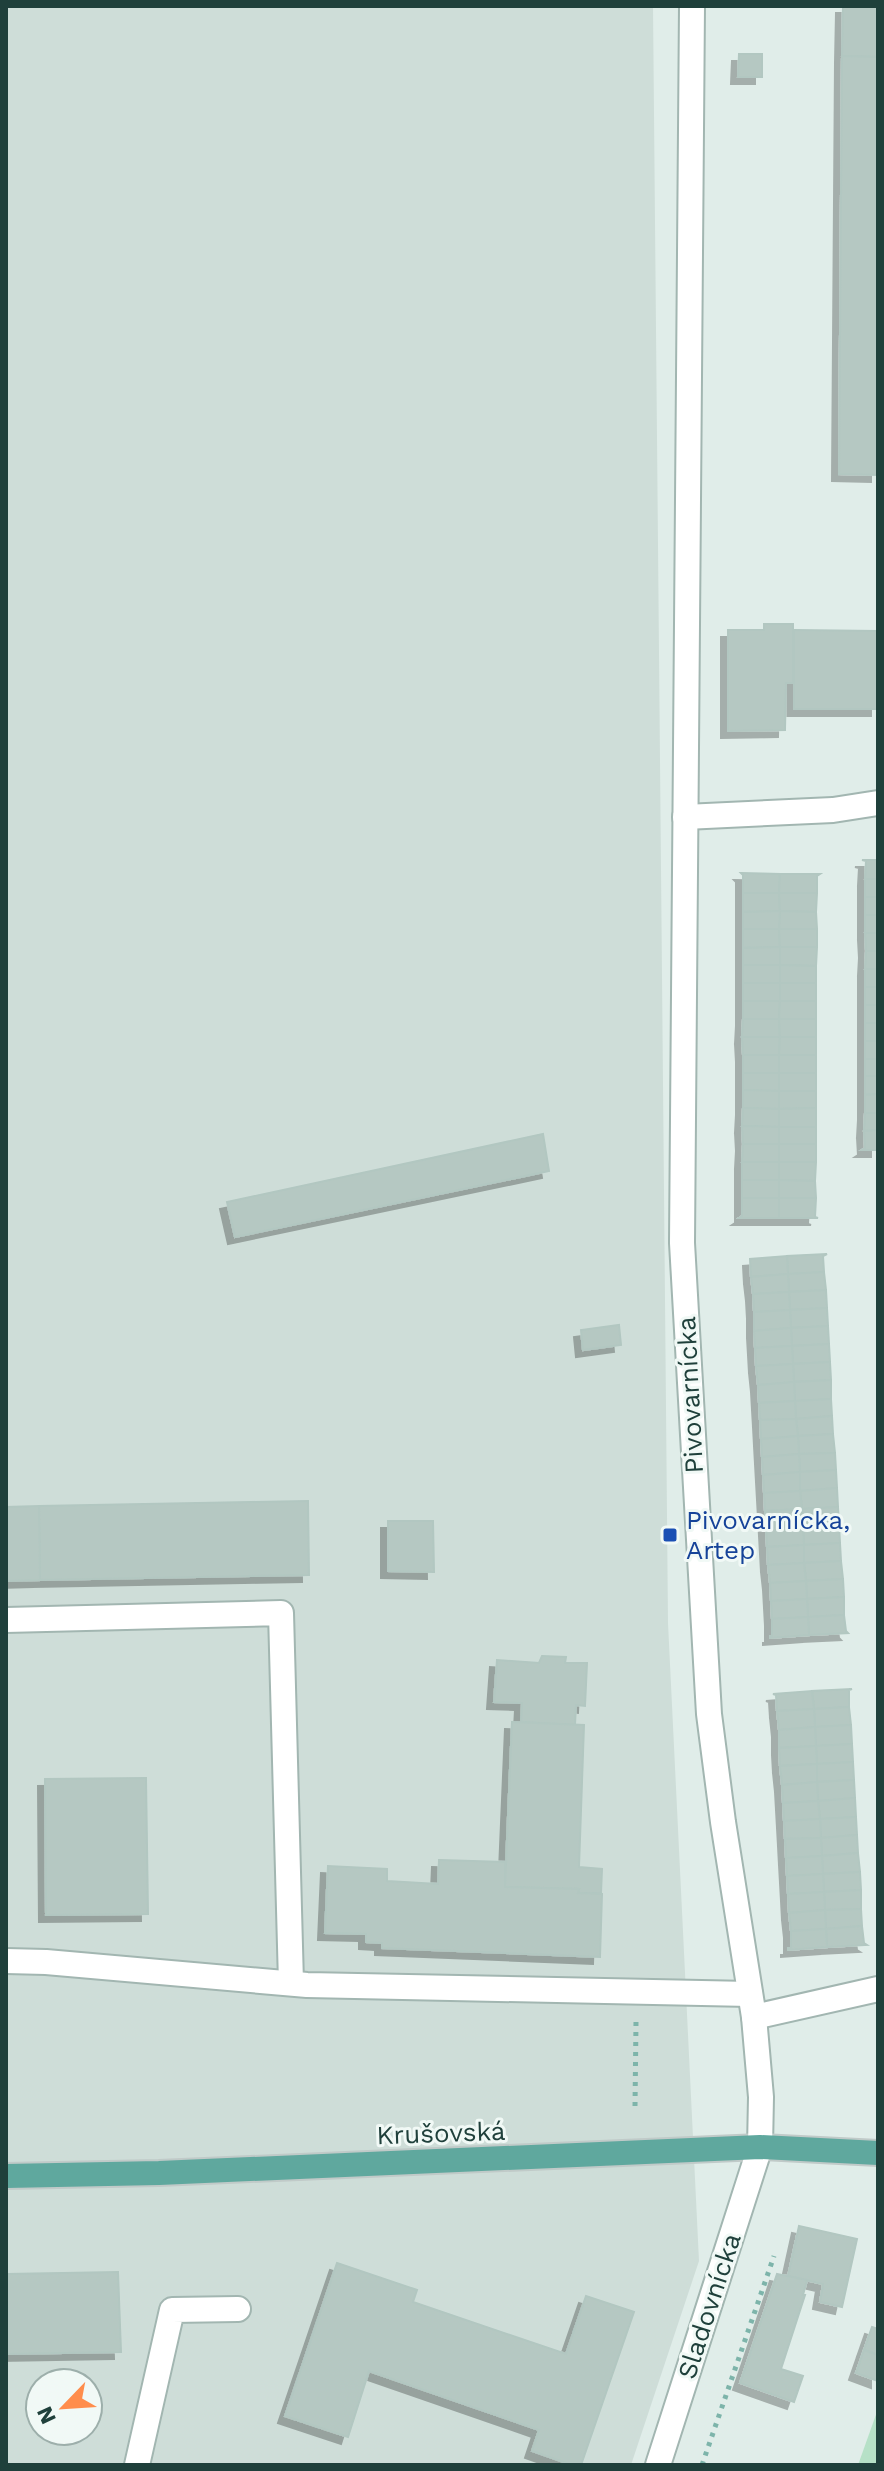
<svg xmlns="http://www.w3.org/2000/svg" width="884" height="2471" viewBox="0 0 884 2471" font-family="'Work Sans',sans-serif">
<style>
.built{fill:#ceddd8;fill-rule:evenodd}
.green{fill:#b6e1c7}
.building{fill:#b5c8c2;stroke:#b2c7c1;stroke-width:2;filter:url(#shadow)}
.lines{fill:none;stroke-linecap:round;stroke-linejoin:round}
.minor-casing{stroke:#a2b6b1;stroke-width:28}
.major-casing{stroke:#c0cac8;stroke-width:28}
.path{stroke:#7db4aa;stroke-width:5;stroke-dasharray:4 6;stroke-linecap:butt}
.minor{stroke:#fff;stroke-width:24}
.major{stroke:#5fa89e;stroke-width:24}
.transit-dot{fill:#1a4fb4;stroke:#f1f9f6;stroke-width:3}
.labels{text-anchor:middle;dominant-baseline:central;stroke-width:6;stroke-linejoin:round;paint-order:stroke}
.street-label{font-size:26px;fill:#1f403b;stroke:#f1f9f6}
.transit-label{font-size:26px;fill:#164399;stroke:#f1f9f6;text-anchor:start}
</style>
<defs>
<filter id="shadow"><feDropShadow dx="-7" dy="7" stdDeviation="0" flood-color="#0004"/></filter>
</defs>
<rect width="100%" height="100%" fill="#e0ede9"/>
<path class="built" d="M 6,6 L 653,6 L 668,1623 L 699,2261 L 631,2465 L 6,2465 ZM 40,2383 L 88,2383 L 88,2431 L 40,2431 Z"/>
<polygon class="green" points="878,2409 878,2465 858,2465"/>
<g class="building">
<polygon points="843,6 878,6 878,57 842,56"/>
<polygon points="739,54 762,54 762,77 738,77"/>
<polygon points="842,56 878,57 878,475 839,474"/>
<polygon points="764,624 793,624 793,683 786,683 785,730 728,731 728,630 764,630"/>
<polygon points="794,630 878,631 878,709 794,709"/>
<polygon points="862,860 878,860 878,879 865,879 866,861"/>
<polygon points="741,873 780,874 779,893 743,893 743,875"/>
<polygon points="780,874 820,874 817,876 817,893 779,893"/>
<rect x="865" y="879" width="13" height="18"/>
<polygon points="743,893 779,893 780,911 743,912"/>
<polygon points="779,893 817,893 816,912 780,911"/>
<rect x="865" y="897" width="13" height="18"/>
<polygon points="780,911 816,912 817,929 779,929"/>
<polygon points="780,911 779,929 743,929 743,912"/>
<rect x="865" y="915" width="13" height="18"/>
<polygon points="743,929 779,929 780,947 743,948"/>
<polygon points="779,929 817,929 817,947 780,947"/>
<polygon points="865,933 878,933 878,951 866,951"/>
<polygon points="780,947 817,947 816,966 780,965"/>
<polygon points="780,947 780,965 743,965 743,948"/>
<polygon points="866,951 878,951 878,969 865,969"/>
<rect x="743" y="965" width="37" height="18"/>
<polygon points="780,965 816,966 816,983 780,983"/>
<rect x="865" y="969" width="13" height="18"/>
<rect x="743" y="983" width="37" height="18"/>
<rect x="780" y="983" width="36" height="18"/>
<rect x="865" y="987" width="13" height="18"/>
<polygon points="743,1001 780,1001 779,1019 743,1019"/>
<polygon points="780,1001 816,1001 816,1019 779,1019"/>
<rect x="865" y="1005" width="13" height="18"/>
<polygon points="743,1019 779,1019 780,1037 742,1037"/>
<polygon points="779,1019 816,1019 816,1037 780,1037"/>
<rect x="865" y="1023" width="13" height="18"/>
<polygon points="742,1037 780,1037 779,1055 743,1055"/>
<polygon points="780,1037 816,1037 816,1055 779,1055"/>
<rect x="865" y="1041" width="13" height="18"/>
<rect x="743" y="1055" width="36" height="18"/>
<rect x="779" y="1055" width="37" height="18"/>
<rect x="865" y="1059" width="13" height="17"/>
<polygon points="743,1073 779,1073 779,1091 743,1090"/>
<rect x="779" y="1073" width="37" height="18"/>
<polygon points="865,1076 878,1076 878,1094 865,1095"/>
<polygon points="743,1090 779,1091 779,1109 743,1108"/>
<polygon points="779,1091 816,1091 816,1108 779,1109"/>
<polygon points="878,1094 878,1113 865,1113 865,1095"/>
<polygon points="743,1108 779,1109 779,1127 742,1126"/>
<polygon points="816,1108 816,1127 779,1127 779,1109"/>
<polygon points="865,1113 878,1113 878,1130 864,1131"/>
<polygon points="742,1126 779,1127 779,1144 743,1144"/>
<rect x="779" y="1127" width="37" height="17"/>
<polygon points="878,1130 878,1150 862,1150 865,1148 864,1131"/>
<polygon points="543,1134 549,1171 235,1237 227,1202"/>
<polygon points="743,1144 779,1144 779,1162 742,1162"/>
<rect x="779" y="1144" width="37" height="18"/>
<rect x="742" y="1162" width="37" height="18"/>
<polygon points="779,1162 816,1162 815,1181 779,1180"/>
<rect x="742" y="1180" width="37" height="18"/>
<polygon points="779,1180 815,1181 816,1198 779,1198"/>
<polygon points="742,1198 779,1198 779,1218 739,1218 742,1216"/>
<polygon points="779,1198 816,1198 815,1217 818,1218 779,1218"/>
<polygon points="827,1254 823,1256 824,1272 788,1274 787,1256"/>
<polygon points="787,1256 788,1274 751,1277 750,1259"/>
<polygon points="824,1272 826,1290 789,1292 788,1274"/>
<polygon points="788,1274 789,1292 753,1294 751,1277"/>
<polygon points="826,1290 827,1308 790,1310 789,1292"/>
<polygon points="789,1292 790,1310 754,1312 753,1294"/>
<polygon points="827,1308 828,1326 791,1328 790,1310"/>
<polygon points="790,1310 791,1328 754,1331 754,1312"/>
<polygon points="619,1325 621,1345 583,1350 581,1330"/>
<polygon points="828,1326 829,1344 792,1346 791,1328"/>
<polygon points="791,1328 792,1346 755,1348 754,1331"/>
<polygon points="829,1344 830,1362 793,1364 792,1346"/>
<polygon points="792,1346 793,1364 756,1366 755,1348"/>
<polygon points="830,1362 831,1380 794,1382 793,1364"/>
<polygon points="793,1364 794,1382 758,1385 756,1366"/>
<polygon points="831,1380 831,1399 795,1401 794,1382"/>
<polygon points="794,1382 795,1401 759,1403 758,1385"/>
<polygon points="831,1399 832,1416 796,1419 795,1401"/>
<polygon points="795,1401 796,1419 760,1420 759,1403"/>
<polygon points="832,1416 833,1434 798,1436 796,1419"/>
<polygon points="796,1419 798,1436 761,1439 760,1420"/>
<polygon points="833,1434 835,1453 799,1454 798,1436"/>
<polygon points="798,1436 799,1454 762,1457 761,1439"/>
<polygon points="835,1453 836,1470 800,1472 799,1454"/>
<polygon points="799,1454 800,1472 763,1475 762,1457"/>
<polygon points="836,1470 837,1488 800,1491 800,1472"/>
<polygon points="800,1472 800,1491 764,1493 763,1475"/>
<polygon points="837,1488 838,1507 802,1509 800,1491"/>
<polygon points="800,1491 802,1509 765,1511 764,1493"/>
<polygon points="308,1501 309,1575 40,1580 39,1506"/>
<polygon points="39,1506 40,1580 6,1581 6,1507"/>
<polygon points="838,1507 839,1525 803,1527 802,1509"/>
<polygon points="802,1509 803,1527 766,1529 765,1511"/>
<polygon points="388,1521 433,1521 434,1572 388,1571"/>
<polygon points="839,1525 840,1543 804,1545 803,1527"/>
<polygon points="803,1527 804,1545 767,1547 766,1529"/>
<polygon points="840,1543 841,1561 804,1563 804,1545"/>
<polygon points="804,1545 804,1563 768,1565 767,1547"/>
<polygon points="841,1561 843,1579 806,1581 804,1563"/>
<polygon points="804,1563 806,1581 770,1583 768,1565"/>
<polygon points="843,1579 844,1597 807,1599 806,1581"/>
<polygon points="806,1581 807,1599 771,1601 770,1583"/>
<polygon points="844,1597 844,1615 808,1617 807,1599"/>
<polygon points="807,1599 808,1617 772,1619 771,1601"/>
<polygon points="844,1615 846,1631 848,1633 809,1635 808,1617"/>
<polygon points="808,1617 809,1635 770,1638 770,1636 772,1636 772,1619"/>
<polygon points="542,1656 566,1657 565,1663 587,1663 585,1706 576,1705 575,1725 521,1722 522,1703 494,1702 497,1660 539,1663"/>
<polygon points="852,1689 849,1690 849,1707 814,1709 812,1691"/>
<polygon points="812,1691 814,1709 777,1711 776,1695 773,1694"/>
<polygon points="849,1707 851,1725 815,1727 814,1709"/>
<polygon points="814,1709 815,1727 779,1730 777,1711"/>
<polygon points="512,1722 584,1725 579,1867 602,1869 601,1893 578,1893 579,1889 505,1887"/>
<polygon points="851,1725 852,1744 816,1746 815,1727"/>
<polygon points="815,1727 816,1746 779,1748 779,1730"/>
<polygon points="852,1744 853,1762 817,1764 816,1746"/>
<polygon points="816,1746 817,1764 780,1766 779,1748"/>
<polygon points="853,1762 854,1780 817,1782 817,1764"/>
<polygon points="817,1764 817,1782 782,1785 780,1766"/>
<polygon points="146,1778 148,1914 46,1915 45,1779"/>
<polygon points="854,1780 855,1798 818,1801 817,1782"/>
<polygon points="817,1782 818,1801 783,1803 782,1785"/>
<polygon points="855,1798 856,1817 820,1819 818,1801"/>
<polygon points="818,1801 820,1819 784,1821 783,1803"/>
<polygon points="856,1817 857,1835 821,1838 820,1819"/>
<polygon points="820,1819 821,1838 785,1839 784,1821"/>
<polygon points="857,1835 858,1853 822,1856 821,1838"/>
<polygon points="821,1838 822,1856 786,1858 785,1839"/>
<polygon points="858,1853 860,1872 823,1874 822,1856"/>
<polygon points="822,1856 823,1874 787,1876 786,1858"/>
<polygon points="439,1860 505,1862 505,1887 579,1889 578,1893 602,1894 600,1957 382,1948 382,1943 366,1942 366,1934 325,1933 328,1866 387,1869 387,1881 438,1884"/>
<polygon points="860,1872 861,1890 824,1892 823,1874"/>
<polygon points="823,1874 824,1892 788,1894 787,1876"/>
<polygon points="861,1890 861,1909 825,1910 824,1892"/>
<polygon points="824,1892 825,1910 789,1913 788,1894"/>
<polygon points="861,1909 862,1926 826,1929 825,1910"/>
<polygon points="825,1910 826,1929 791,1931 789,1913"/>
<polygon points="862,1926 864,1943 867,1945 827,1947 826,1929"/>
<polygon points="826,1929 827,1947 788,1950 788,1948 791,1948 791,1931"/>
<polygon points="799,2226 857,2239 842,2307 820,2302 823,2284 788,2276"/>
<polygon points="337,2263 417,2290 413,2302 566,2354 586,2296 634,2312 581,2465 572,2465 532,2451 539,2430 369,2371 348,2437 285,2416"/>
<polygon points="118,2272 121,2352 6,2354 6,2274"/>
<polygon points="777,2274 807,2280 803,2295 805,2295 781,2369 803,2376 794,2402 740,2383"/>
<polygon points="872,2327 878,2329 878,2355 864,2350"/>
<polygon points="864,2350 878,2355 878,2381 856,2373"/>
</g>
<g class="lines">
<g class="minor-casing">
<g id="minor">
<polyline points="685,817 833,810 878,803"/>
<polyline points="6,1620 281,1613 291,1983"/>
<polyline points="6,1961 46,1962 307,1985 750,1994"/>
<polyline points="754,2017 878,1989"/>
<polyline points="137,2465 172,2310 238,2309"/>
<polyline points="658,2465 760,2147 761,2097 754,2017 723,1822 709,1714 682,1243 692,6"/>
</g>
</g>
<g class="major-casing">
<polyline id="major" points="6,2176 159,2173 760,2147 878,2153"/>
</g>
<g class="path">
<polyline points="635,2106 636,2022"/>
<polyline points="702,2465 774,2256"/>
</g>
<use href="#minor" class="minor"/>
<use href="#major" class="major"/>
</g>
<rect class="transit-dot" x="662" y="1527" width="16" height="16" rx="4"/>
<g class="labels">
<g class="street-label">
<text transform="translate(690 1395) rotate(-93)">Pivovarnícka</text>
<text transform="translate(441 2133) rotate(-2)">Krušovská</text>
<text transform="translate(709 2306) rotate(-72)">Sladovnícka</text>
</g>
<g class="transit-label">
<text x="686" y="1520">Pivovarnícka,<tspan x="686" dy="30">Artep</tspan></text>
</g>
</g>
<rect width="884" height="2471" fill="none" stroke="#1f403b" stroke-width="16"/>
<g transform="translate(64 2407) rotate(245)"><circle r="38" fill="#f1f9f6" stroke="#9dafab" stroke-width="2"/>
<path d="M0-6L14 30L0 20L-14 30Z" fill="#ff8d4c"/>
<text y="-12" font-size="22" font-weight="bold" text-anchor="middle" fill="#1f403b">N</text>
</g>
</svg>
